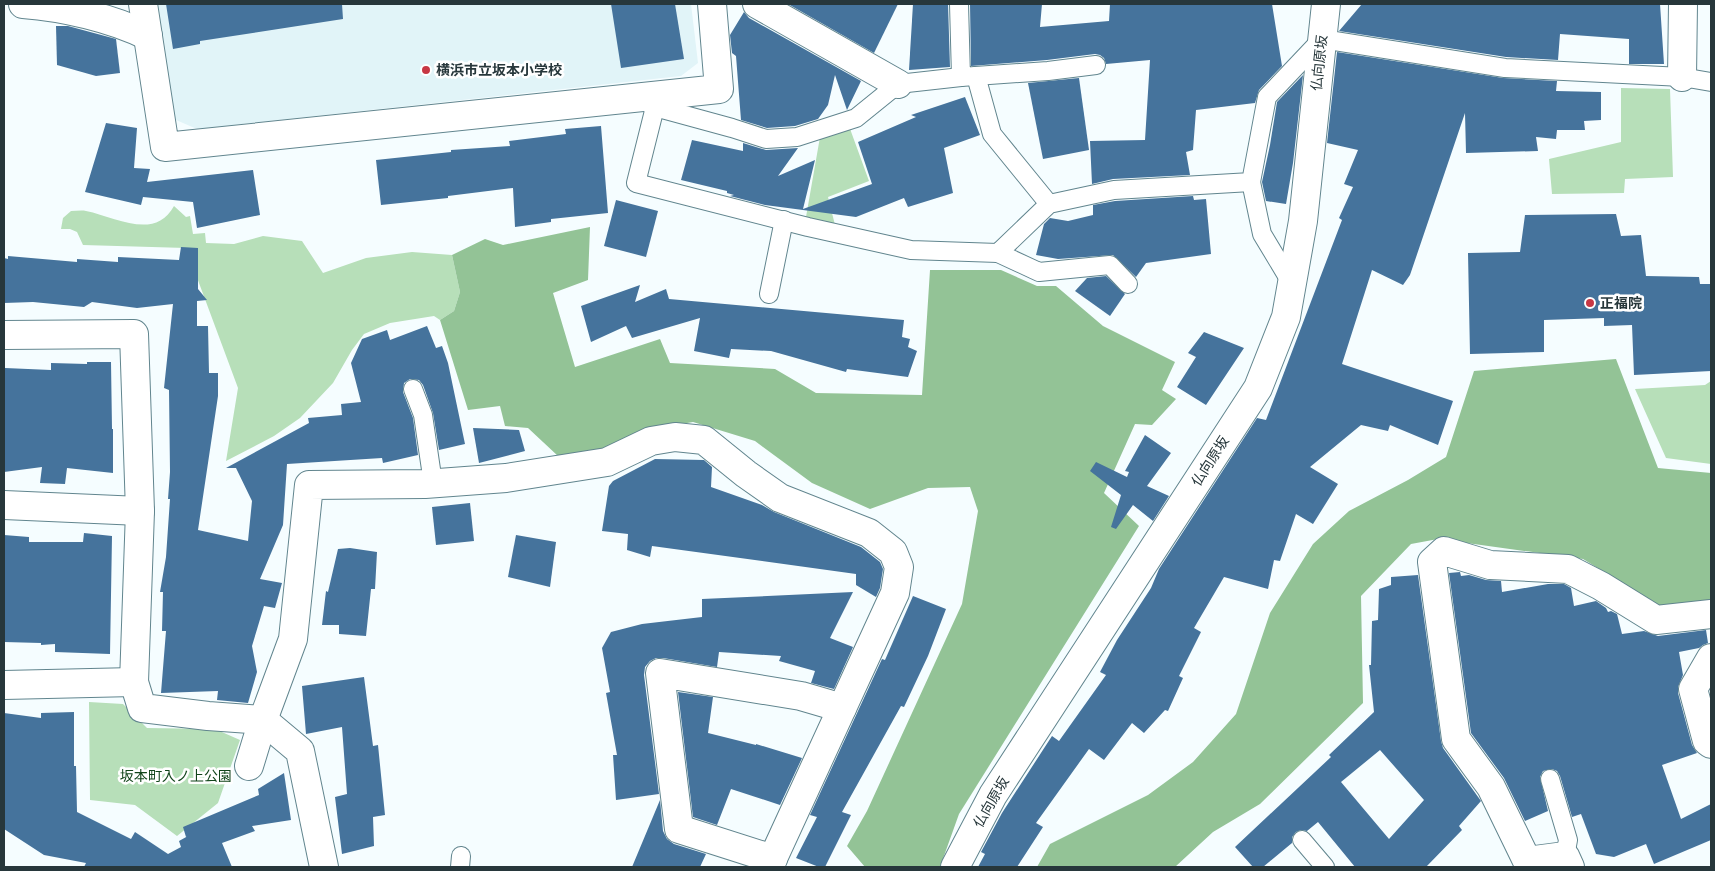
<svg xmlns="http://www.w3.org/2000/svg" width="1715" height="871" viewBox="0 0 1715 871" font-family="'Asap Condensed','Noto Sans JP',sans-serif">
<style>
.built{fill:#e1f4f8}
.green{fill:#b7dfb9}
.forest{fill:#93c396}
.building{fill:#45739c;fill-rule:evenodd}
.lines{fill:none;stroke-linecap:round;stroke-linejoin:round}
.lane-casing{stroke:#61858e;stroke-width:20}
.street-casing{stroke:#61858e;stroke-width:30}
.lane{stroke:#fff;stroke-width:18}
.street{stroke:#fff;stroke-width:28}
.poi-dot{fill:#c73744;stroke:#fff;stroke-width:2}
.labels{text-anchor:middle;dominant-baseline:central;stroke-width:5;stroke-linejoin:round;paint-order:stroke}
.street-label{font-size:14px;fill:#27373b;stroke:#fff}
.poi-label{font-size:14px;font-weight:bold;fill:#27373b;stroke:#fff;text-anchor:start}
.park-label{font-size:14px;fill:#11441a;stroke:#fff}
</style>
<rect width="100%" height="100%" fill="#f5fdff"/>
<polygon class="built" points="152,4 691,4 698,63 681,76 197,129 169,117"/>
<g class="green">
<polygon points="1621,88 1670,89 1673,177 1625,179 1624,193 1552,194 1549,159 1621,142"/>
<polygon points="849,126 869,181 828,197 835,225 806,217 820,137"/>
<path d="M 174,206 L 186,217 L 190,216 L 193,234 L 205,233 L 206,243 L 234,244 L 263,236 L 302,241 L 323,273 L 366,258 L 412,252 L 452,255 L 460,292 L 454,311 L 440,320 L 434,316 L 390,323 L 364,334 L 352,350 L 333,383 L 300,418 L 274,436 L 226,461 L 238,388 L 186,248 L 83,245 L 77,232 L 70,229 L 61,229 L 63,218 L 71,211 C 76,211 82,210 86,211 C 116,217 155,241 174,206 Z"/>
<polygon points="1711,381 1711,464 1666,458 1635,389 1705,385"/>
<polygon points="89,702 123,704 147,728 215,729 240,740 218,803 177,836 135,805 90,800"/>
</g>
<g class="forest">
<polygon points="590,227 588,280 553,293 575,367 660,339 670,363 775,369 816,393 922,395 930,270 1001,270 1037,286 1056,286 1103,326 1175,362 1162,390 1176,399 1152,425 1135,424 1104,493 1139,526 959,814 940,867 865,867 847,846 867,811 962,604 978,511 970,487 928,488 870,509 812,483 755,441 693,422 664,427 619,453 558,456 528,428 505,426 500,406 468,410 440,320 454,311 460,292 452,255 485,239 503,245"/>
<polygon points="1616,359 1658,468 1711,473 1711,600 1662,607 1583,559 1438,539 1411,544 1361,596 1363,703 1260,804 1213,832 1175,867 1037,867 1050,844 1148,795 1193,762 1236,714 1270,613 1313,544 1349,511 1408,480 1446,457 1474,371"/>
</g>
<g class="building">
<polygon points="166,4 342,4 343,19 200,41 200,44 173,49"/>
<polygon points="611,4 675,4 684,59 621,68"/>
<polygon points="788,4 898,4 874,53"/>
<polygon points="913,4 948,4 950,67 909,70"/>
<polygon points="970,4 1042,4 1040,27 1109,21 1110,4 1272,4 1282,66 1259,90 1255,103 1196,110 1193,150 1186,152 1190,175 1113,179 1092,184 1090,141 1145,140 1150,60 1106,64 1104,58 1100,55 1095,54 1047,60 971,66"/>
<polygon points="1362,4 1660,4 1664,64 1629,64 1629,39 1560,34 1558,60 1506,57 1339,31"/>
<polygon points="744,12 749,18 861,81 847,110 835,75 828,105 818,119 795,126 767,128 741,120 736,56 732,53 730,35"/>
<polygon points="56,26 68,26 116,39 120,73 96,76 57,65"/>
<polygon points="1337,52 1503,78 1557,81 1556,91 1601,92 1601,120 1584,121 1585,130 1557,130 1556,139 1536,137 1538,151 1466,153 1465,113 1410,275 1403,285 1372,270 1342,364 1453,401 1438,445 1390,425 1388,431 1361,425 1310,467 1338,484 1313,524 1296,514 1280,561 1274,560 1268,589 1224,577 1194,628 1201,632 1179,676 1183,678 1168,711 1165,710 1144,733 1132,723 1104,760 1089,749 1036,823 1043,827 1017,867 978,867 985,854 981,852 1002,813 1052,736 1059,741 1106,675 1100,672 1117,640 1151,588 1159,569 1257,418 1266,420 1342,220 1339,218 1353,187 1344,184 1358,150 1327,143"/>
<polygon points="1303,75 1293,163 1286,204 1266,201 1262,182 1270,145 1277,102"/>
<polygon points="1079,78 1089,150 1043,159 1028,83"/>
<polygon points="965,97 980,135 944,148 953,193 908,207 904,198 856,217 765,205 730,196 734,195 727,193 727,191 681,180 692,140 743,151 743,143 766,150 798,148 778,176 815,160 803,209 872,184 858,142 916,117 911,115"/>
<polygon points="106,123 137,128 134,168 150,169 147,182 253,170 260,215 197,228 193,202 143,197 141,205 85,192"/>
<polygon points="601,126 608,213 551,219 551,222 515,227 513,188 448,196 448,198 381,205 376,160 451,152 451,150 510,146 509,141 566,134 565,129"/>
<polygon points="1193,196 1194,200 1206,199 1211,254 1146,263 1136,277 1113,255 1058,259 1036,255 1044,224 1050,218 1068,221 1093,215 1093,205 1115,201"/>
<polygon points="616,200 658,211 646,257 604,246"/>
<polygon points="1616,214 1621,236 1641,235 1646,276 1699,277 1700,284 1711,284 1711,371 1634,375 1632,325 1604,326 1604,318 1544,320 1544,352 1470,354 1468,253 1520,252 1525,215"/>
<polygon points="181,247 198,248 198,289 207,300 197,301 197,326 208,326 209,373 218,373 218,396 198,530 248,541 252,501 236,468 226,468 309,423 308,418 342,415 341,404 361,402 351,363 362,339 387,330 390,340 427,326 436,348 442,346 448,363 465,444 439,450 433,413 423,385 419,380 410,379 404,383 403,392 413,418 418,455 383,463 382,458 287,464 283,525 260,579 282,583 275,608 264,606 252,646 257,672 248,703 217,700 218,691 161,693 166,631 162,631 163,592 160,592 166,557 170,499 168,499 170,472 169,390 164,388 173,304 137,308 92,302 84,307 33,302 4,303 4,258 8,259 8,256 77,262 77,259 118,262 118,257 179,260"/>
<polygon points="1106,276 1125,294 1110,316 1075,291 1087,278"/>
<polygon points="640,285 635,302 666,289 669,299 904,320 902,337 910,339 908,347 917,351 908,377 847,369 846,372 771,351 731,349 729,358 694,351 700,318 632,338 626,326 591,342 581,306"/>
<polygon points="1204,332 1244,348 1206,405 1177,387 1196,357 1188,353"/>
<polygon points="87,362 111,362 112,429 113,429 113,473 67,468 65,484 40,483 42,467 4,472 5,368 51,370 51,363 87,364"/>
<polygon points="473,428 519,430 525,451 479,463"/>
<polygon points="1145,435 1171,453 1147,486 1169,496 1153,521 1133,505 1116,529 1111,527 1121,495 1090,471 1096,462 1127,477 1129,472 1125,471"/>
<polygon points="655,459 704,460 712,467 711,487 762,505 774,512 861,547 880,562 883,569 880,588 876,597 856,585 856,574 652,546 650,557 627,550 628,534 602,531 609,486 613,481"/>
<polygon points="470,503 474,541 436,545 432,507"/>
<polygon points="84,533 112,536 110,654 55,652 55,644 41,645 41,643 4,642 4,535 29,537 29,542 83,542"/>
<polygon points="516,535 556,542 550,587 508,577"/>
<polygon points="350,548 377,552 375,589 371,589 366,636 339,634 339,625 322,625 326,591 328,592 338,549"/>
<polygon points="1460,572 1461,576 1469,575 1486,580 1501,581 1502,592 1548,584 1564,584 1571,588 1574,606 1596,601 1606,608 1608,612 1611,611 1617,614 1622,634 1644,631 1658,636 1706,630 1708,643 1703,645 1699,648 1679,652 1683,675 1678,687 1678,693 1692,745 1697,753 1662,765 1681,819 1711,804 1711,840 1654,864 1646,844 1614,857 1596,854 1581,814 1572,817 1560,776 1557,771 1552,769 1543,771 1540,777 1548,811 1525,821 1504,778 1471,733 1449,573"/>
<path d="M 1418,575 L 1441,741 L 1443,748 L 1481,801 L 1459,826 L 1462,830 L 1426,867 L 1355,867 L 1318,822 L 1307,831 L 1301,830 L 1296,832 L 1292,837 L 1292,843 L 1263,867 L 1253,867 L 1235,847 L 1331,757 L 1329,755 L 1374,712 L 1369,665 L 1371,665 L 1372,621 L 1378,620 L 1379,589 L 1391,585 L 1391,577 ZM 1380,750 L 1424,800 L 1389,839 L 1341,782 Z"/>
<polygon points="853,592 830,638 853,647 834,689 811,683 815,671 779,661 781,656 719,652 717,667 663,658 656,658 650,661 645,667 644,675 659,794 616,800 613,755 617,755 606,693 610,692 602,648 611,632 642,624 702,617 702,599"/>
<polygon points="913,596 946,609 928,656 904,707 901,706 842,812 851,815 825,867 819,867 796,858 817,817 810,815 882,659 885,660"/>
<polygon points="364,677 373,746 378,745 385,815 373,817 374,846 342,854 335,797 347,794 342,727 306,734 302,686"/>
<polygon points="678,692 713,697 708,733 756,745 756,744 802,758 780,805 731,789 717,825 693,817"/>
<polygon points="74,712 74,766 76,766 77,812 131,839 135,832 168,854 181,847 179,841 188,836 186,837 183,827 259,795 258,789 284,773 291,820 252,826 255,831 222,843 232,867 84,867 86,863 44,855 4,829 4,713 41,718 41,713"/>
<polygon points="660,800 663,831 667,839 674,844 706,854 700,867 632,867"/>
</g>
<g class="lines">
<g class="lane-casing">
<g id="lane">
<polyline points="959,4 961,77 1048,71 1096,65"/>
<polyline points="976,76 992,134 1049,204"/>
<polyline points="646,102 655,107 732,128 766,139 797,137 856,118 898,84 961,77"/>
<polyline points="655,107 636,183 808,227 911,250 998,253 1049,204 1114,190 1251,182 1267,97 1322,39 1505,68 1682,77 1711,82"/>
<polyline points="1251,182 1262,234 1292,284"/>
<polyline points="998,253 1039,272 1110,265 1128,284"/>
<polyline points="769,294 784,220"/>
<polyline points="413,389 423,415 433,483"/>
<polyline points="1550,779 1568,840 1565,856"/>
<polyline points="1302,840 1325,867"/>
<polyline points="460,867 461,856"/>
</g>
</g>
<g class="street-casing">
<g id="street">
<path d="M 23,4 C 63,7 112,18 148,36"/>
<polyline points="143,4 165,147 719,89 712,4"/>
<polyline points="757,4 898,84"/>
<polyline points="1682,77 1683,4"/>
<polyline points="4,335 134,334 140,511 134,682 142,708 208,716 263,720 300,751 324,867"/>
<polyline points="4,505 140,511"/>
<polyline points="1711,658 1693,689 1707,741 1711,744"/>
<polyline points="4,685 134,682"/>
<polyline points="249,766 263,720 293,639 309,485 425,484 506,478 607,462 651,441 675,437 704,440 746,474 780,498 869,533 893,552 899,567 895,593 769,867"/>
<polyline points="773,859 679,829 660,673 801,696 842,708"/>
<polyline points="955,867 993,795 1258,388 1286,317 1303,221 1326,4"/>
<polyline points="1570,867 1565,856 1527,861 1491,787 1456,739 1432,562 1444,551 1490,565 1568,569 1601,586 1656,620 1711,614"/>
</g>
</g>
<use href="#lane" class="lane"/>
<use href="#street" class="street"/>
</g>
<g class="poi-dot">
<circle cx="426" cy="70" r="5"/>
<circle cx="1590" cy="303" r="5"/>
</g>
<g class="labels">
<g class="street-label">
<text transform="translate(1319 63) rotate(-84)">仏向原坂</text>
<text transform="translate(1210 461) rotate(-57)">仏向原坂</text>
<text transform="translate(991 802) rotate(-60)">仏向原坂</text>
</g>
<g class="poi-label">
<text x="436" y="70">横浜市立坂本小学校</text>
<text x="1600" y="303">正福院</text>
</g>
<g class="park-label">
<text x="176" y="776">坂本町入ノ上公園</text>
</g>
</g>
<rect width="1715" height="871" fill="none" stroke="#27373b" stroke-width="10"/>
</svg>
